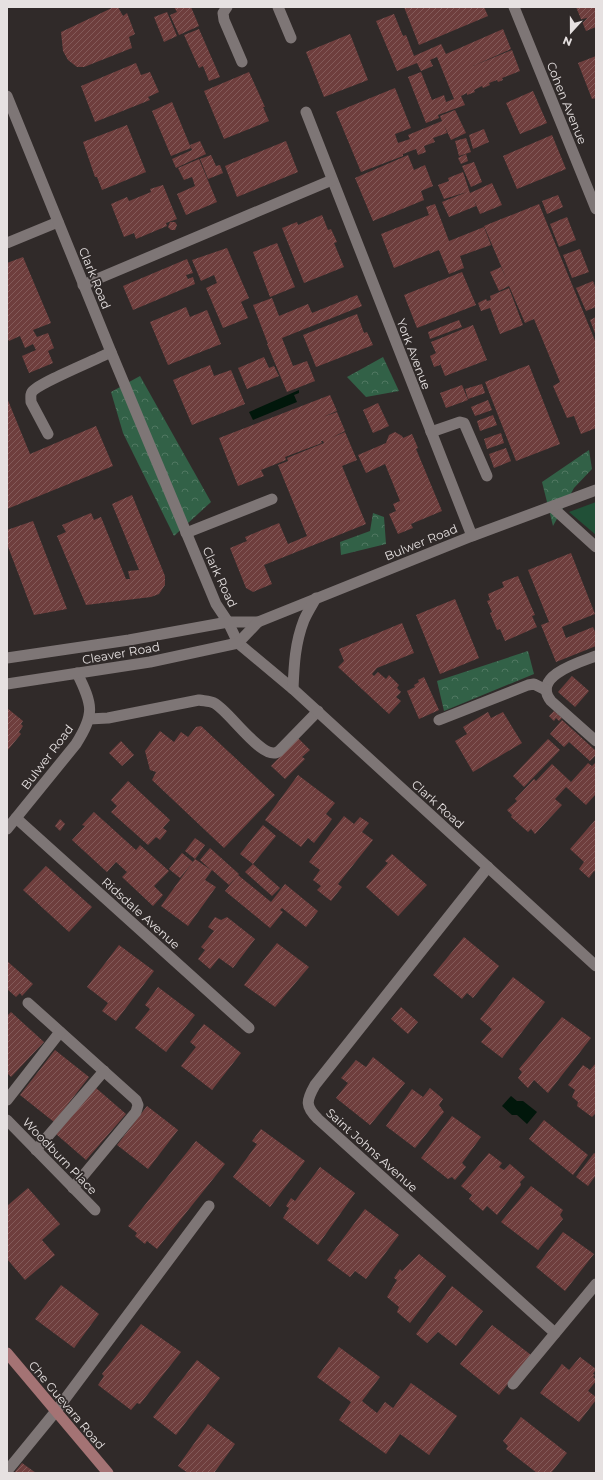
<svg xmlns="http://www.w3.org/2000/svg" width="603" height="1480" viewBox="0 0 603 1480" font-family="Montserrat,sans-serif">
<style>
.grass{fill:#215037}
.forest{fill:url(#forest-crowns)}
.water{fill:#01170b}
.building{fill:url(#building-hatch)}
.lines{fill:none;stroke-linecap:round;stroke-linejoin:round}
.service{stroke:#7e7676;stroke-width:11}
.minor{stroke:#7e7676;stroke-width:11}
.tertiary{stroke:#7e7676;stroke-width:11}
.secondary{stroke:#a47374;stroke-width:11}
.labels{text-anchor:middle;dominant-baseline:central;stroke-width:3.5;stroke-linejoin:round;paint-order:stroke}
.street-label{font-size:12px;fill:#e6e1e1;stroke:#302a29}
</style>
<defs>
<pattern id="forest-crowns" width="20" height="18" patternUnits="userSpaceOnUse"><rect width="20" height="18" fill="#326147"/><path d="M2 6a3 3 0 1 1 6 0M12 15a3 3 0 1 1 6 0" fill="none" stroke="#507761"/></pattern>
<pattern id="building-hatch" width="6" height="6" patternUnits="userSpaceOnUse"><rect width="6" height="6" fill="#6e3e3d"/><path d="M-1 1l2-2M0 6l6-6M5 7l2-2" fill="none" stroke="#835a59"/></pattern>
</defs>
<rect width="100%" height="100%" fill="#302a29"/>
<polygon class="grass" points="596,502 596,535 569,512"/>
<g class="forest">
<polygon points="383,357 399,391 366,397 347,377"/>
<polygon points="140,376 211,502 174,536 123,433 111,392"/>
<polygon points="589,450 592,469 574,488 553,526 542,482"/>
<polygon points="373,513 384,517 386,544 341,555 340,542 370,531"/>
<polygon points="528,651 534,674 444,711 437,681"/>
</g>
<g class="water">
<polygon points="299,390 299,393 294,395 297,402 253,420 249,412"/>
<polygon points="511,1096 517,1101 523,1101 537,1112 527,1124 517,1115 512,1115 502,1106"/>
</g>
<g class="building">
<polygon points="114,7 118,7 123,16 127,13 135,34 129,37 132,48 84,67 77,67 68,60 63,51 61,32"/>
<polygon points="174,7 191,7 199,26 179,35 170,15 177,12"/>
<polygon points="404,7 484,7 488,16 419,45"/>
<polygon points="576,7 596,7 596,27 586,31"/>
<polygon points="167,12 177,36 164,42 154,17"/>
<polygon points="394,14 403,36 406,35 414,56 441,44 446,54 503,29 511,49 473,66 512,50 520,71 502,78 503,80 498,82 497,80 489,83 490,85 483,88 482,86 474,90 475,92 467,95 467,93 461,96 465,105 438,115 439,118 426,123 408,77 421,72 432,100 444,95 446,102 454,99 437,57 430,60 433,66 421,71 417,63 397,71 376,21"/>
<polygon points="199,29 220,77 209,81 203,66 199,68 184,35"/>
<polygon points="350,34 368,80 324,97 306,52"/>
<polygon points="596,56 596,98 592,99 578,63"/>
<polygon points="136,63 141,75 150,72 159,92 148,97 150,100 95,122 81,86"/>
<polygon points="249,72 265,107 263,107 269,121 224,139 204,91"/>
<polygon points="395,88 411,128 395,134 398,143 410,139 408,135 442,121 440,116 455,110 466,133 451,140 444,125 447,133 433,138 435,142 424,146 426,152 418,155 416,149 403,154 403,156 361,172 336,112"/>
<polygon points="533,91 547,123 520,134 506,103"/>
<polygon points="172,102 191,148 171,156 152,111"/>
<polygon points="127,125 146,172 102,190 97,177 95,177 83,142"/>
<polygon points="484,129 489,142 473,149 469,135"/>
<polygon points="552,135 566,169 517,189 503,156"/>
<polygon points="466,138 471,152 459,156 455,141"/>
<polygon points="200,141 206,154 176,168 172,159 192,150 190,145"/>
<polygon points="286,141 298,172 237,197 225,166"/>
<polygon points="466,154 468,161 461,164 458,158"/>
<polygon points="211,155 216,166 220,165 223,173 208,179 200,159"/>
<polygon points="408,155 414,170 425,165 433,186 421,191 424,200 373,221 355,178"/>
<polygon points="199,159 217,202 186,215 177,194 195,186 192,177 184,180 178,168"/>
<polygon points="474,162 482,182 471,187 462,166"/>
<polygon points="463,172 470,193 492,183 502,205 480,214 473,198 476,206 449,217 442,202 467,192 444,199 438,185 449,181 448,178"/>
<polygon points="163,185 177,219 166,223 167,226 136,239 134,233 124,237 111,204 127,197 129,201 151,192 150,189"/>
<polygon points="558,195 563,207 547,214 542,201"/>
<polygon points="435,204 449,241 484,227 491,245 460,256 464,268 449,274 439,250 394,268 381,234 429,215 426,207"/>
<polygon points="539,204 596,343 596,428 581,434 574,416 567,418 553,386 560,382 534,319 525,323 509,286 499,291 490,272 501,267 507,280 484,226"/>
<polygon points="322,215 328,230 331,229 337,242 334,243 344,267 304,283 282,228 297,222 298,225"/>
<polygon points="567,217 576,240 559,247 550,224"/>
<polygon points="170,222 175,222 177,225 175,230 171,230 168,227"/>
<polygon points="277,243 295,287 270,297 253,252"/>
<polygon points="227,248 249,298 241,302 248,318 223,328 206,288 217,283 214,275 201,281 192,260"/>
<polygon points="580,249 589,272 572,278 563,255"/>
<polygon points="23,257 51,323 33,330 37,337 48,333 54,348 48,351 53,363 29,373 22,356 36,350 33,344 25,348 20,336 9,341 7,337 7,263"/>
<polygon points="187,259 193,273 186,275 188,279 193,277 195,284 133,310 123,286"/>
<polygon points="462,272 476,305 417,328 404,295"/>
<polygon points="593,281 596,289 596,307 586,311 576,288"/>
<polygon points="509,288 523,325 500,334 490,308 481,311 478,303 486,299 487,301 491,300 490,296"/>
<polygon points="357,295 362,306 282,338 293,366 307,361 315,381 287,392 267,344 268,344 253,305 272,298 279,316 308,304 312,313"/>
<polygon points="186,307 190,317 207,310 221,344 168,365 150,322"/>
<polygon points="357,314 364,333 367,332 373,345 316,367 303,335"/>
<polygon points="596,317 596,336 590,320"/>
<polygon points="459,320 462,327 430,339 428,332"/>
<polygon points="473,325 487,360 445,376 439,361 440,365 434,367 430,356 436,353 431,342"/>
<polygon points="264,357 269,368 274,366 279,376 247,389 238,368"/>
<polygon points="210,365 214,376 231,370 245,404 192,425 173,380"/>
<polygon points="529,365 560,444 516,461 485,382"/>
<polygon points="482,384 485,393 468,399 465,389"/>
<polygon points="462,385 468,400 446,408 440,393"/>
<polygon points="330,395 337,411 323,417 337,412 345,431 331,438 345,432 357,460 342,466 366,524 264,565 272,584 253,592 246,588 230,548 247,541 245,537 279,523 288,544 307,536 278,465 288,461 287,458 324,443 323,441 321,441 322,443 285,457 286,460 261,470 264,476 238,486 219,438"/>
<polygon points="7,398 30,454 96,426 113,466 7,509"/>
<polygon points="488,400 492,410 475,416 471,407"/>
<polygon points="378,403 389,426 373,433 363,410"/>
<polygon points="493,415 497,425 480,431 477,421"/>
<polygon points="395,432 402,436 403,438 412,434 418,448 416,449 442,511 411,524 413,528 398,534 389,514 396,511 393,504 400,501 385,464 366,473 358,455 386,443 389,435"/>
<polygon points="501,433 504,443 487,449 484,439"/>
<polygon points="506,448 511,461 494,468 489,454"/>
<polygon points="132,495 165,576 165,585 159,594 151,597 86,605 57,536 66,532 62,525 91,513 94,520 101,517 126,579 130,579 128,571 139,570 112,504"/>
<polygon points="33,521 67,609 34,615 7,544 7,530"/>
<polygon points="571,553 595,614 562,627 566,638 593,627 596,634 596,646 556,662 541,625 549,622 528,570"/>
<polygon points="518,576 535,615 532,616 537,627 505,641 500,629 497,630 490,613 492,612 487,601 490,600 488,594 504,587 502,582"/>
<polygon points="455,599 479,658 440,674 416,615"/>
<polygon points="402,623 414,653 377,668 372,674 374,676 378,672 386,679 389,675 399,685 397,688 401,692 396,697 401,701 389,714 338,667 344,661 339,649"/>
<polygon points="572,676 589,691 575,707 558,692"/>
<polygon points="424,677 439,710 419,719 407,691 415,687 414,685 419,682 418,680"/>
<polygon points="7,708 23,721 21,724 23,726 19,732 21,734 7,751"/>
<polygon points="554,711 562,718 559,721 556,718 554,721 549,716"/>
<polygon points="488,712 491,718 503,712 522,743 473,772 455,741 467,734 463,727"/>
<polygon points="562,720 596,751 596,755 590,761 569,742 564,747 550,734"/>
<polygon points="201,726 275,795 224,848 152,780 156,772 150,770 145,751 160,731 174,742 181,732 188,737 196,727"/>
<polygon points="298,738 310,750 302,757 305,759 285,779 271,766"/>
<polygon points="548,739 560,750 524,787 513,776"/>
<polygon points="121,741 134,755 122,766 109,753"/>
<polygon points="596,762 596,794 586,805 566,787 555,799 562,805 535,834 531,829 528,832 511,817 512,815 507,810 517,801 515,799 534,779 536,781 552,764 571,782 588,763 592,766"/>
<polygon points="298,775 335,803 326,814 332,819 314,843 308,838 301,847 265,820"/>
<polygon points="128,781 170,820 163,828 167,831 160,840 156,837 148,845 111,812 117,806 111,800"/>
<polygon points="94,812 136,850 140,845 169,871 154,886 163,895 153,906 122,877 127,872 116,862 107,872 72,840 85,826 82,825"/>
<polygon points="344,816 354,824 360,817 369,823 362,832 373,840 338,884 342,887 331,901 317,890 321,886 313,880 320,870 309,862"/>
<polygon points="60,819 65,824 60,831 55,826"/>
<polygon points="596,819 596,872 594,871 589,878 579,869 584,862 570,849"/>
<polygon points="263,825 276,836 253,864 240,854"/>
<polygon points="195,838 205,845 195,859 185,851"/>
<polygon points="210,848 239,874 229,885 212,870 205,880 216,887 188,926 161,906 195,859 211,870 200,860"/>
<polygon points="182,853 193,862 180,878 169,869"/>
<polygon points="392,854 427,885 398,916 366,887 388,863 385,861"/>
<polygon points="253,864 280,888 272,896 245,872"/>
<polygon points="46,866 92,907 69,932 23,890"/>
<polygon points="238,875 271,902 285,884 318,911 306,927 282,908 280,910 283,912 270,928 225,891"/>
<polygon points="215,917 221,920 227,917 255,939 233,968 219,958 210,969 198,959 205,950 201,947 214,931 208,927"/>
<polygon points="464,937 499,966 473,998 467,993 462,999 433,975"/>
<polygon points="277,943 309,967 275,1007 244,985"/>
<polygon points="119,945 154,971 116,1021 102,1011 108,1003 87,987"/>
<polygon points="7,961 33,984 22,996 20,993 16,997 7,989"/>
<polygon points="513,977 545,1002 502,1058 481,1042 492,1029 480,1019"/>
<polygon points="158,987 195,1015 166,1052 135,1028 150,1009 145,1005"/>
<polygon points="401,1007 418,1022 408,1034 391,1019"/>
<polygon points="11,1012 44,1042 11,1077 7,1073 7,1016"/>
<polygon points="562,1017 591,1038 548,1093 534,1080 528,1088 518,1078 522,1072 519,1069"/>
<polygon points="204,1024 241,1053 212,1090 181,1066 196,1047 190,1042"/>
<polygon points="55,1050 89,1077 54,1122 20,1095"/>
<polygon points="373,1057 405,1083 370,1125 336,1098 348,1083 341,1078 356,1060 366,1067"/>
<polygon points="596,1063 596,1113 592,1117 577,1106 578,1102 572,1097 575,1090 568,1085 583,1065 590,1070"/>
<polygon points="96,1088 126,1114 86,1160 56,1134"/>
<polygon points="430,1088 443,1099 439,1105 444,1112 415,1148 386,1126 412,1089 423,1097"/>
<polygon points="147,1106 178,1130 148,1169 117,1145"/>
<polygon points="452,1116 481,1137 462,1163 466,1167 455,1180 452,1177 448,1179 421,1158"/>
<polygon points="544,1120 588,1155 573,1175 529,1139"/>
<polygon points="261,1129 305,1161 270,1207 233,1177 257,1144 252,1141"/>
<polygon points="196,1141 225,1164 157,1249 147,1241 145,1244 135,1236 137,1233 128,1226"/>
<polygon points="489,1153 502,1163 499,1167 504,1170 510,1164 525,1177 520,1182 521,1185 497,1215 487,1206 483,1211 469,1199 472,1195 461,1186"/>
<polygon points="594,1153 596,1154 596,1175 588,1186 576,1177"/>
<polygon points="320,1167 355,1193 318,1245 283,1218 289,1208 286,1206 291,1198 295,1201"/>
<polygon points="531,1186 563,1210 560,1215 563,1219 538,1250 501,1222"/>
<polygon points="28,1188 60,1224 42,1240 55,1255 25,1280 7,1259 7,1206"/>
<polygon points="365,1209 399,1235 366,1279 355,1271 350,1277 327,1260"/>
<polygon points="563,1232 594,1254 565,1291 536,1267"/>
<polygon points="419,1254 446,1276 410,1323 397,1312 399,1307 387,1297 397,1280 394,1278 400,1269 402,1271"/>
<polygon points="61,1285 99,1314 74,1348 35,1319"/>
<polygon points="452,1286 483,1311 456,1346 438,1332 427,1343 416,1334"/>
<polygon points="141,1324 181,1352 140,1404 137,1403 131,1410 98,1385 104,1376 102,1374"/>
<polygon points="492,1325 531,1355 499,1395 460,1364"/>
<polygon points="339,1347 380,1377 362,1401 377,1413 385,1402 393,1408 411,1383 457,1416 429,1455 400,1434 386,1454 339,1420 351,1402 317,1377"/>
<polygon points="580,1357 596,1369 593,1374 595,1375 593,1377 596,1379 596,1381 588,1391 596,1397 596,1400 579,1422 540,1393 562,1364 569,1370"/>
<polygon points="197,1360 220,1378 176,1435 153,1417"/>
<polygon points="521,1417 567,1453 551,1473 537,1473 506,1449 508,1446 503,1441"/>
<polygon points="208,1424 235,1444 214,1473 188,1473 178,1466"/>
<polygon points="22,1463 36,1473 14,1473"/>
</g>
<g class="lines">
<g class="service">
<polyline points="227,7 223,13 224,20 242,62"/>
<polyline points="278,7 291,38"/>
<polyline points="431,432 460,422 464,423 487,476"/>
<path d="M 48,434 L 31,402 C 31,398 30,395 32,392 C 38,383 98,359 111,352"/>
<polyline points="186,533 272,499"/>
<path d="M 89,719 L 108,718 L 199,700 C 204,701 210,701 214,703 C 229,710 264,764 279,751 L 318,711"/>
<polyline points="28,1003 136,1100 138,1105 136,1112 73,1188"/>
<polyline points="7,1100 60,1032"/>
<polyline points="36,1150 104,1071"/>
<polyline points="7,1471 56,1411 209,1206"/>
</g>
<g class="minor">
<polyline points="514,7 596,209"/>
<polyline points="306,112 472,536"/>
<polyline points="7,243 58,222"/>
<polyline points="83,285 332,180"/>
<polyline points="552,507 596,547"/>
<path d="M 596,656 C 580,662 531,676 551,701 L 596,741"/>
<polyline points="439,720 528,685 534,684 546,690"/>
<polyline points="16,818 249,1028"/>
<path d="M 7,829 L 76,744 C 95,714 93,705 77,673"/>
<path d="M 488,867 L 315,1085 C 306,1101 305,1106 318,1119 L 555,1333"/>
<polyline points="7,1120 95,1210"/>
<polyline points="513,1384 596,1284"/>
</g>
<g class="tertiary">
<polyline points="7,96 111,352 216,604 228,622 238,643 293,689 596,966"/>
<polyline points="7,658 129,640 228,622 258,622 472,536 596,490"/>
<polyline points="7,684 150,662 238,643 258,622"/>
<path d="M 293,689 C 294,665 295,643 304,620 C 307,613 312,605 316,598"/>
</g>
<polyline class="secondary" points="7,1353 108,1473"/>
</g>
<g class="labels">
<g class="street-label">
<text transform="translate(567 103) rotate(68)">Cohen Avenue</text>
<text transform="translate(95 278) rotate(68)">Clark Road</text>
<text transform="translate(414 354) rotate(69)">York Avenue</text>
<text transform="translate(421 542) rotate(-22)">Bulwer Road</text>
<text transform="translate(220 577) rotate(65)">Clark Road</text>
<text transform="translate(121 653) rotate(-10)">Cleaver Road</text>
<text transform="translate(47 757) rotate(-53)">Bulwer Road</text>
<text transform="translate(438 804) rotate(42)">Clark Road</text>
<text transform="translate(141 913) rotate(42)">Ridsdale Avenue</text>
<text transform="translate(372 1150) rotate(42)">Saint Johns Avenue</text>
<text transform="translate(60 1156) rotate(46)">Woodburn Place</text>
<text transform="translate(67 1405) rotate(50)">Che Guevara Road</text>
</g>
</g>
<rect width="603" height="1480" fill="none" stroke="#e6e1e1" stroke-width="16"/>
<g transform="translate(571 32) rotate(201)" stroke="#302a29" stroke-width="3" paint-order="stroke">
<path d="M0-3L7 15L0 10L-7 15Z" fill="#e6e1e1"/>
<text y="-6" font-size="11" font-weight="bold" text-anchor="middle" fill="#e6e1e1">N</text>
</g>
</svg>
